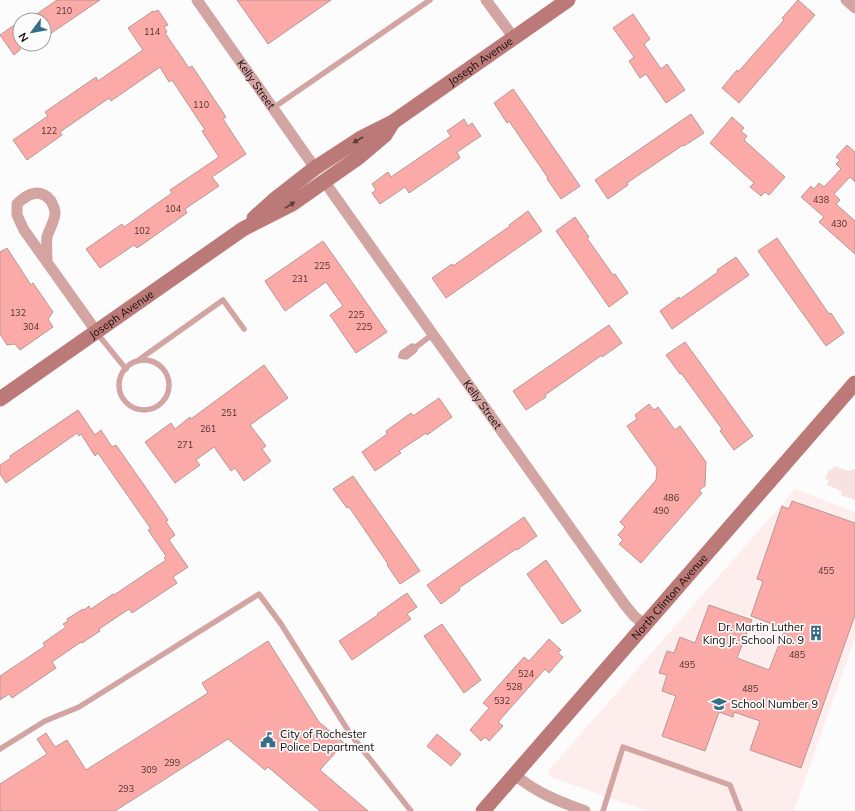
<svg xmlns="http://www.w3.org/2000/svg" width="855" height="811" viewBox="0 0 855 811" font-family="Mulish,sans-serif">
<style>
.built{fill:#fdeeed}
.green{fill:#f8e2e1}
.building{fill:#fcaaa7;stroke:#b49997}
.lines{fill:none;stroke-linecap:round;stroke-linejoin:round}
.service{stroke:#d2a4a2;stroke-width:5.5}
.minor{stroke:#d2a4a2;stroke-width:11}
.secondary{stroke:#bb7977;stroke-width:15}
.oneway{fill:#5f3c3c}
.labels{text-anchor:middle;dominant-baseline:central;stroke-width:3.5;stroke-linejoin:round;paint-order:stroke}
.number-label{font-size:9px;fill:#4e3332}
.street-label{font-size:11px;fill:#140b0b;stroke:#fcfcfc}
.poi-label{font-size:11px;fill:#140b0b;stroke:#fcfcfc;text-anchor:start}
</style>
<rect width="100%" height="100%" fill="#fcfcfc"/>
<polygon class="built" points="795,489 855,512 855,638 794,811 647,811 551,777 548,771"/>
<polygon class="green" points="834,466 849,471 855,469 855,500 841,495 842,491 827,485 829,480 825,479 829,469 832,470"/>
<g class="building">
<polygon points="57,0 100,0 50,34 48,31 44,34 44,20 28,20"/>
<polygon points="237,0 331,0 268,44"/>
<polygon points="798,0 815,15 739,103 722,88 737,70 738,72 784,20 782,18"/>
<polygon points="158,10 168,25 164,27 167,32 165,33 189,68 192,66 226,117 223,119 246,154 212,177 219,186 185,209 187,213 137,248 134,245 100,268 86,249 122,224 124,227 172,193 170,190 219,157 202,131 205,130 172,80 169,82 160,67 111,101 109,98 60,132 62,135 27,160 13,140 48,116 45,112 96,77 98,81 143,50 128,28 153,11 154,12"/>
<polygon points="633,14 650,39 644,44 661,69 667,64 685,90 666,103 646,74 640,78 629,61 634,57 613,28"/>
<polygon points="20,21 20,50 14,55 0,35"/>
<polygon points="513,89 580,186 561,199 547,179 548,178 509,121 507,123 494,103"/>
<polygon points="691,114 704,133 684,146 683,145 627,183 628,185 608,199 595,180"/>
<polygon points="732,117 744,128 741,131 747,136 744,140 785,177 769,195 765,192 761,196 750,187 754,183 710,143"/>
<polygon points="464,119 468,126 472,123 481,136 457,152 460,158 409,193 405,187 380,204 372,193 376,190 372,184 388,172 391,177 451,136 447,131"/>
<polygon points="847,145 855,152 855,182 850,177 834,194 840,200 836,204 855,221 855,254 819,222 824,217 801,197 811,186 814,189 819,183 824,187 841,169 836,164 840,160 836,157"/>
<polygon points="528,211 542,231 446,298 432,278 452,264 453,266 510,226 509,225"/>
<polygon points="575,217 589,237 587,238 613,275 615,274 628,293 609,307 556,231"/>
<polygon points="777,238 829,314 831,313 844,333 826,346 758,251"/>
<polygon points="323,241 387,332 356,353 330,315 343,306 326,282 285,311 265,281"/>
<polygon points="7,248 31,285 33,283 53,312 48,319 53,327 20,350 15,344 7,345 0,334 0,252"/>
<polygon points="736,257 749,275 672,329 660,311 679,297 680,299 718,272 717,270"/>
<polygon points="609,325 622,343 602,357 602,355 545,395 546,397 526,410 513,391"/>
<polygon points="685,342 753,436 734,450 720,431 722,429 681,373 680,374 666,355"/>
<polygon points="264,365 288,398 250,425 266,446 262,449 271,461 244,481 235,468 231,471 214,447 196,460 200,465 175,483 145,442 171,423 175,429 190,417 191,419"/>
<polygon points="439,398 452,417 427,435 426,433 399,451 401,453 375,471 362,452 387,434 386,431 411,413 413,416"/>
<polygon points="649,404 654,410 658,407 675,430 680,426 706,462 705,486 699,490 702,493 641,563 619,544 623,540 618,535 625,527 620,522 656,480 657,468 627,426 637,419 635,415"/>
<polygon points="78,410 95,435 101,430 112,447 116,445 144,485 168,520 166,522 175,535 169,540 188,567 173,577 177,583 132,613 129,609 99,629 100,631 82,643 81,642 52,662 56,668 12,698 9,694 0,700 0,676 45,646 43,643 66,627 63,624 68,621 67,619 83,609 84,610 89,606 91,609 113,594 114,595 166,560 164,558 166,556 148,530 151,529 98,453 95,456 81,434 79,436 77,433 6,483 0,474 0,465 11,458 10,456"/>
<polygon points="353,476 420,571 400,584 387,565 388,564 349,507 347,508 333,489"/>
<polygon points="792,501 855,523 855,615 801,768 750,750 760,721 734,712 733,717 719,712 705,751 662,736 676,696 662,691 667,675 659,673 667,651 674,653 680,637 695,643 709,605 752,620 737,658 769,670 785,629 751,616 763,581 757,579 782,506 789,509"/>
<polygon points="524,517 537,536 517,550 516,549 459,588 460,590 441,604 427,585"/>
<polygon points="546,560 581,611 562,624 527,574"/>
<polygon points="407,593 417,607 407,614 411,619 352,660 339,641 378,615 377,614"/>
<polygon points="442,624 481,680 464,693 424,636"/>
<polygon points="549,639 561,650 558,653 563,657 549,673 545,669 498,722 503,726 489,741 485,737 481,741 470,730 489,708 483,703 524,657 529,661"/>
<polygon points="268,641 319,722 344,743 320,770 368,811 320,811 268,767 265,770 228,739 115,811 0,811 0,784 47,754 37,739 46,733 55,747 67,740 86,770 208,693 202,683"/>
<polygon points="437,734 461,754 451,766 427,746"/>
</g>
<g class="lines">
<g class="service">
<polyline points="273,108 430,0"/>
<polyline points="96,332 126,369"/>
<polyline points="401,356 406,357 415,350 416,347 433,334"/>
<polyline points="401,356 402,353 412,346 416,347"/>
<polyline points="140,359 223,300 244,329"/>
<circle cx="144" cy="385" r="25"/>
<polyline points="0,749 45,721 79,707 259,594 281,624 351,735 411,811"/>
<polyline points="603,811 623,747 730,785 740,811"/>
</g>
<g class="minor">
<path id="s1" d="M 197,0 L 315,168"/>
<polyline points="486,0 514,38"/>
<polyline points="846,0 855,8"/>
<path id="s2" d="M 324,181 L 625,605 L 634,616 L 645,625"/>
<path d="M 47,262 C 47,253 46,245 47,237 C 49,229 55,221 55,213 C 55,208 53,205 51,201 C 40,187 27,194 17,204 L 17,215 L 24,230 L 96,331"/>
<path d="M 515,775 C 537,793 558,801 585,811"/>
</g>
<g class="secondary">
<path id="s3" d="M 254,218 L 274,200 L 315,168 L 361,138 L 393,122 L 568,0"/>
<path id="s4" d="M 0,399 L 243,229 L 292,204 L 359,157 L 385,135 L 393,122"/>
<path id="s5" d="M 483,811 L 855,383"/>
</g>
</g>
<defs><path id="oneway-solid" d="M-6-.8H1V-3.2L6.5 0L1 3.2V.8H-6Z"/></defs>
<g class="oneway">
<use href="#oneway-solid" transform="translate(358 140) rotate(150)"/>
<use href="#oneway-solid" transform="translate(290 205) rotate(-32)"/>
</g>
<defs>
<g id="building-bare" transform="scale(1.2)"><path d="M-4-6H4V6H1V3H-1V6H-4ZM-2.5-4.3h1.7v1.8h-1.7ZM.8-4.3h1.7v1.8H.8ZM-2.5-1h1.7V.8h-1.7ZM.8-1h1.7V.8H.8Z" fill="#366d88" stroke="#fcfcfc" stroke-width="2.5" paint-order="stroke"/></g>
<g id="school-bare" transform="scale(1.2)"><path d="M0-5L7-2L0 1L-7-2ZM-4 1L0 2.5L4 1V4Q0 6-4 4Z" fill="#366d88" stroke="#fcfcfc" stroke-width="2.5" paint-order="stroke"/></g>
<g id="civic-bare" transform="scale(1.2)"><path d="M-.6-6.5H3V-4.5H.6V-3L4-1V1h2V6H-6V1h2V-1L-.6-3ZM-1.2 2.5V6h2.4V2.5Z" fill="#366d88" stroke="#fcfcfc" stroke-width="2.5" paint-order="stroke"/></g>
</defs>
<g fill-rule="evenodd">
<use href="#building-bare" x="816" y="633"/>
<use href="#school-bare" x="719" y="704"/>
<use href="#civic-bare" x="268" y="740"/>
</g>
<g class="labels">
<g class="number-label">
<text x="64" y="10">210</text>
<text x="152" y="31">114</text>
<text x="201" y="104">110</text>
<text x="49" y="130">122</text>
<text x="821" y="199">438</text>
<text x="173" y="208">104</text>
<text x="839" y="223">430</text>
<text x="142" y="230">102</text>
<text x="322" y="265">225</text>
<text x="300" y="278">231</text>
<text x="18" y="312">132</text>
<text x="356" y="314">225</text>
<text x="31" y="326">304</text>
<text x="364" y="326">225</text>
<text x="229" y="412">251</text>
<text x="208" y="428">261</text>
<text x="185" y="444">271</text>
<text x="671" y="497">486</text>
<text x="661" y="510">490</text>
<text x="826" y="570">455</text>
<text x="797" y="654">485</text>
<text x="687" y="664">495</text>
<text x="526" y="673">524</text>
<text x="514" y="686">528</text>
<text x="750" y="688">485</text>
<text x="502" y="700">532</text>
<text x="172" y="762">299</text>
<text x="149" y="769">309</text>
<text x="126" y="788">293</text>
</g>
<g class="street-label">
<text stroke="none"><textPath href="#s3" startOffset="276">Joseph Avenue</textPath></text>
<text stroke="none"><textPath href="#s1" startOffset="103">Kelly Street</textPath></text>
<text stroke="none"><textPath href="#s4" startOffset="148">Joseph Avenue</textPath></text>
<text stroke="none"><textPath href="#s2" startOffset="274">Kelly Street</textPath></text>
<text stroke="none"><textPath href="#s5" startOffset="284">North Clinton Avenue</textPath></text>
</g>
<g class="poi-label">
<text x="804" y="627" text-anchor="end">Dr. Martin Luther<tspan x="804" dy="13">King Jr. School No. 9</tspan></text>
<text x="731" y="704">School Number 9</text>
<text x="280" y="734">City of Rochester<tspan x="280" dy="13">Police Department</tspan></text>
</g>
</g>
<g transform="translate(32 32) rotate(238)"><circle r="19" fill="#fcfcfc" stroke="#9f9c9c"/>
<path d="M0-3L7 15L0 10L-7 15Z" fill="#366d88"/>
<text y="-6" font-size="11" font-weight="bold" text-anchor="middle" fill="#140b0b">N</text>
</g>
</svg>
